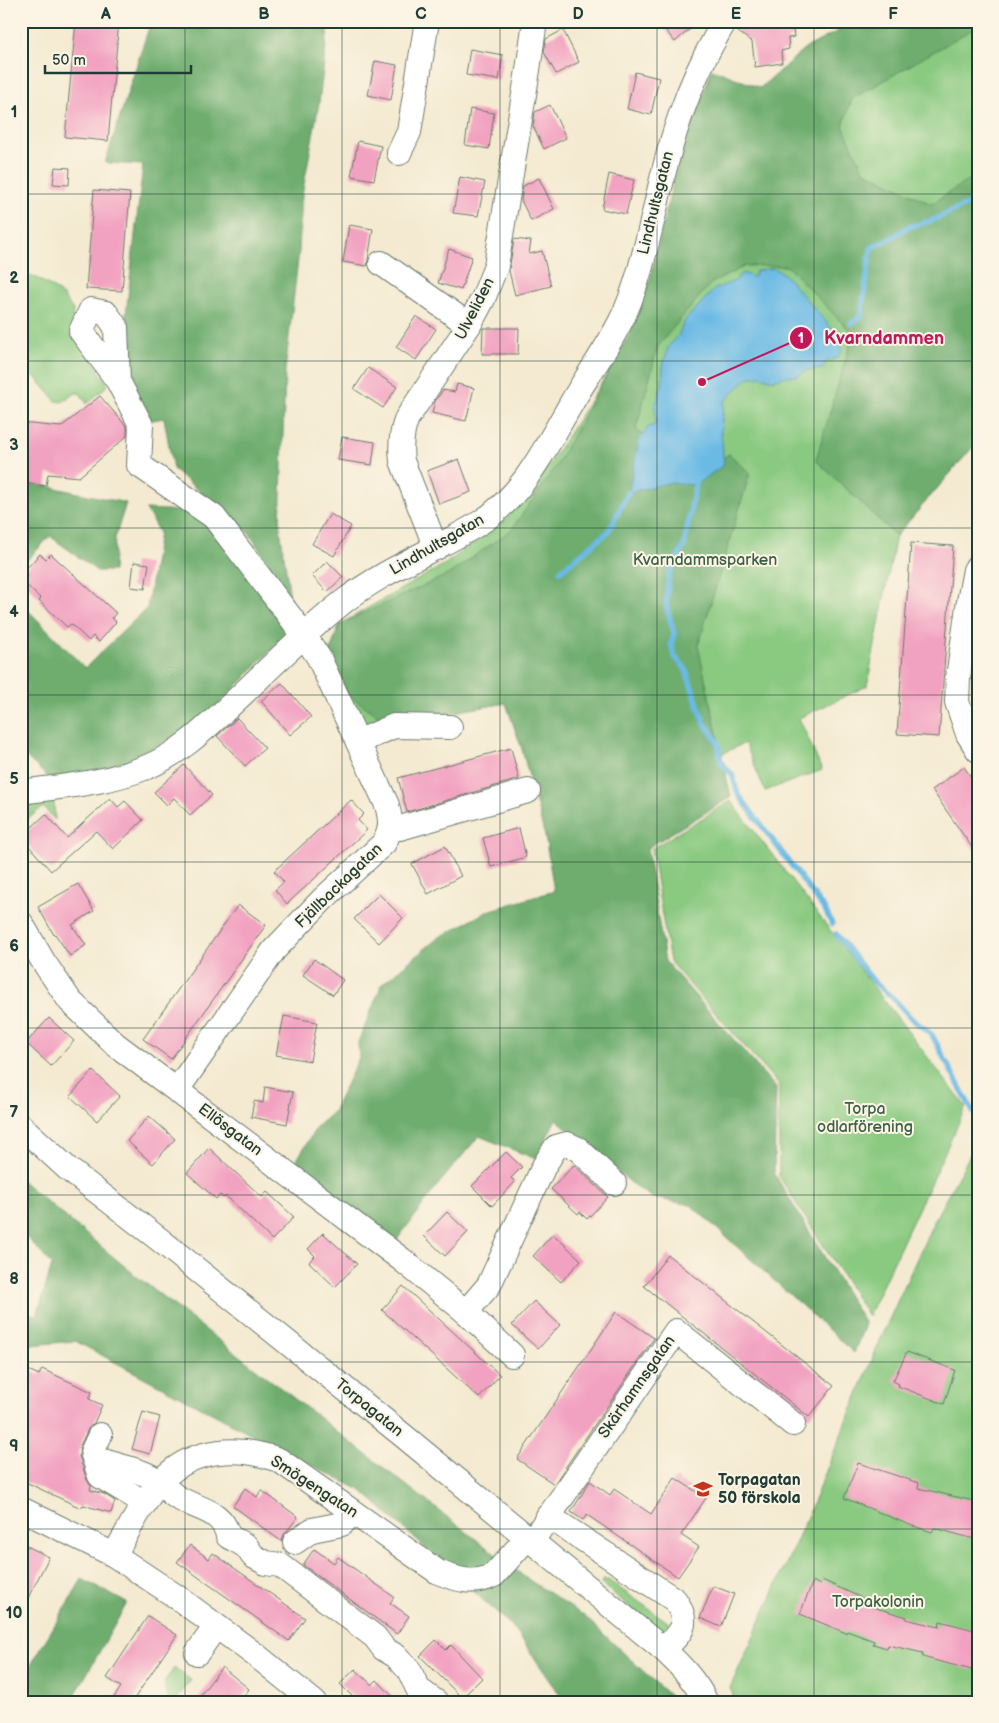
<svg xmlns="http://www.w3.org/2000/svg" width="999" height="1723" viewBox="0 0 999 1723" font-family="'Balsamiq Sans',sans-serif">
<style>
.green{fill:#89c980;stroke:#54835a}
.forest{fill:#6ead6e;stroke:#467551}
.water{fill:#6abae5;stroke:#447c8c}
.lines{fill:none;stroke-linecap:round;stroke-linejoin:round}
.stream{stroke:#6abae5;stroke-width:5.5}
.building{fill:#f2a2c1}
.minor-casing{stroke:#6a7a6b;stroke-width:26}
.minor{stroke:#fff;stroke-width:24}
.grid{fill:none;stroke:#1f3d34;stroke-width:1;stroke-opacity:0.55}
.labels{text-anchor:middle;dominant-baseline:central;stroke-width:4;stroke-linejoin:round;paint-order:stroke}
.street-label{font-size:16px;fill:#1f3d34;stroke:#fcf5e5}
.park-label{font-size:16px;fill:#3a6047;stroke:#fcf5e5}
.poi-label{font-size:16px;font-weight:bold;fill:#1f3d34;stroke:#fcf5e5;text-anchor:start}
.leader{fill:none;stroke:#c2185b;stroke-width:2}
.callout-dot{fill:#c2185b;stroke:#fcf5e5;stroke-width:2}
.mark-label{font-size:15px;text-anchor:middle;font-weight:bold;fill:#fff}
.callout-label{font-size:18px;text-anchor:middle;font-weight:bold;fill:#c2185b;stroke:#fcf5e5;stroke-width:4;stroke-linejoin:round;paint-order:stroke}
.neatline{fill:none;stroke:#1f3d34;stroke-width:2}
.grid-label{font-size:16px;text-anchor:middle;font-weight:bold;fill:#1f3d34}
</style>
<rect width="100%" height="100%" fill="#fcf5e5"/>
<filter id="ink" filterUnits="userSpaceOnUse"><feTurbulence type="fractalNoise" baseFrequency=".02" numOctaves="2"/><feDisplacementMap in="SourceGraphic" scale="10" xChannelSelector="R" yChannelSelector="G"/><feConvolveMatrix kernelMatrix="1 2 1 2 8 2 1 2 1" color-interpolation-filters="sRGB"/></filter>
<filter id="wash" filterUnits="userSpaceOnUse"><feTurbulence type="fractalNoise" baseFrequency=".0096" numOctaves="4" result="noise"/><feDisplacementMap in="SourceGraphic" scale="20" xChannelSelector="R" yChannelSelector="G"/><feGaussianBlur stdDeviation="1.12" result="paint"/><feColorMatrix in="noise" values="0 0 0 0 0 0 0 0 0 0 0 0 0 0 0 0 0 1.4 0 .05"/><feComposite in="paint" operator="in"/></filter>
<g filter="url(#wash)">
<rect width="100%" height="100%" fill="#f4ead1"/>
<g class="green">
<polygon points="857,21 978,21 978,441 896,536 867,686 799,718 822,770 765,791 745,743 545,836 522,749 506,703 389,723 363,731 329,654 340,624 445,564 505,521 551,462 602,382 630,333 649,283 712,69 760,88 806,48"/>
<path d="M 32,275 L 55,289 L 64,297 L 73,310 L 72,325 L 108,385 L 87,404 L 80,393 L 76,393 L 62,402 L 56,401 L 21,361 C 21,334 18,304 27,278 Z"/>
<polygon points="731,801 966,1107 868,1316 779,1176 779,1085 670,962 651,849"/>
<polygon points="54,802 55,820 43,807 21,824 21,806"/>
<polygon points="978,1140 978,1702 736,1702 730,1688 805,1522 884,1331 935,1219"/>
<polygon points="603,1580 608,1580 672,1625 665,1632 657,1630 601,1583"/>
<polygon points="174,1668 191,1680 175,1702 169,1702 164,1683"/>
</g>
<g class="forest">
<polygon points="151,21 329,21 319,103 302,195 299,251 285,371 280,528 291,604 250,534 173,469 164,418 147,421 122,349 143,165 105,163"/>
<polygon points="857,21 978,21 978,26 852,99 843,126 863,170 931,204 978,174 978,441 896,536 816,460 853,334 787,266 745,266 710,284 658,346 636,429 661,457 688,483 729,454 750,473 698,646 731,797 647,848 665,961 776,1088 774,1173 865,1324 854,1353 691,1205 653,1198 636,1187 556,1119 536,1159 479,1136 437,1186 393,1245 292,1168 317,1126 333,1112 359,1058 358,1042 382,984 438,938 488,911 554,891 545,836 522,749 506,703 389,723 347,694 329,654 340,624 449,574 511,530 556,466 630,333 649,283 676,169 712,69 760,88 806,48"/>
<polygon points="21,483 46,486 126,503 115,538 113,571 97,571 50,536 21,567"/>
<polygon points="146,509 186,511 221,526 288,633 204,720 116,768 50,779 21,752 21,603 85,668 147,608 159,533"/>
<polygon points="21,1180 140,1279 526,1578 584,1616 671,1697 674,1702 565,1702 513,1627 362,1491 236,1426 75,1341 21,1346 21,1312 37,1315 52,1265 21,1231"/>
<polygon points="82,1579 127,1603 71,1702 21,1702 21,1674 25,1675"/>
</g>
<path class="water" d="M 773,268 L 784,274 L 839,337 C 844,350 842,359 827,361 L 822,369 L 807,370 L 798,376 L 786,376 L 774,380 L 760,376 L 747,378 L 724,402 L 721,431 L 724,465 L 695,485 L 668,483 L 628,493 L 639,440 L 647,428 L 656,424 L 655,407 L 662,385 L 663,366 L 668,347 L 678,336 L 685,320 L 715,289 L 735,281 L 742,273 L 754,277 L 756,271 Z"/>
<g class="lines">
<g class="stream">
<polyline points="851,324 861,316 871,248 888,240 908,227 931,221 966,205 978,204"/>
<polyline points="695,485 684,546 669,574 666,604 674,634 671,644 674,656 685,668 704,722 718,742 721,763 732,774 738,794 825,910 832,924"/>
<polyline points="560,571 608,532 628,493"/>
<polyline points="836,934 874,982 893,998 911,1018 932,1035 973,1112"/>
<polyline points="972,1143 978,1134"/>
</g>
</g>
<g id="blocks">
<g class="building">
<polygon points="76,21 119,21 108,141 65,137"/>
<polygon points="658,21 699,21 675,42"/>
<polygon points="744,21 792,21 794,37 788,38 789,49 781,51 782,63 755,67 752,42 737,31"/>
<polygon points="563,30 579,62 556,74 544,52 546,39"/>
<polygon points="470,49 503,55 499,80 466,75"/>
<polygon points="375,61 397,65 391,100 368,95"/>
<polygon points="635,72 659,78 651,115 627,109"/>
<polygon points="550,105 566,138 544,149 533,126 535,112"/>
<polygon points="470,109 494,113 489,149 465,145"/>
<polygon points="358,141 381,146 374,180 351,176"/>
<polygon points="55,167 70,168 69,185 53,184"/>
<polygon points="609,174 634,180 626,214 602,209"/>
<polygon points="460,177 485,182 478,216 453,213"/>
<polygon points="539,178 554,209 531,221 521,200 523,186"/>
<polygon points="94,190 130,193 122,291 86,289"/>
<polygon points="349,225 373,229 367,266 343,262"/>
<polygon points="514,239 531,241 529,254 542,251 551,286 515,295 509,271"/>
<polygon points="449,249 472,257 461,290 438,283"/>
<polygon points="416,316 436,329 416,360 396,347"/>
<polygon points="483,328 519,328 518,354 482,354"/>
<polygon points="368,368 397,387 383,408 354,389"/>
<polygon points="457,384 474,388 466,421 432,413 435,401 443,390 455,392"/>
<polygon points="100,396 127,427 127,436 79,477 48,474 46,486 21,483 21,423 61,427"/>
<polygon points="342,437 375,442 372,465 338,460"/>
<polygon points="459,459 471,492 439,504 427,471"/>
<polygon points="330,514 351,526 334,556 312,544"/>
<polygon points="911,543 953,546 939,737 897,734"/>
<polygon points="40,554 46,559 51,554 116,613 112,618 116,622 99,642 93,636 89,641 71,624 67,627 39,601 41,599 22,581 28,575 24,571"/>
<polygon points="327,561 343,577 327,592 312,576"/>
<polygon points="134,562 149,564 145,589 131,587"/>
<polygon points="282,683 311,717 290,735 261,701"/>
<polygon points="237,718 265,748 245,766 217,736"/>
<polygon points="511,748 519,779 407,812 398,778"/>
<polygon points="184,765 212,795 190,815 174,798 167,805 154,792"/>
<polygon points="964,767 978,787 978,856 932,790"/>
<polygon points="110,798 118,807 125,801 143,820 113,849 96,831 51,871 21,837 46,814 67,838"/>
<polygon points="351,800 364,814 358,820 367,830 287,904 275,890 284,882 274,871"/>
<polygon points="519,828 526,857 491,867 483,838"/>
<polygon points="445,846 461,876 428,894 412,864"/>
<polygon points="78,884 94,911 72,925 86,945 70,956 55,934 54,935 38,907"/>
<polygon points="379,894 403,918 379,943 354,919"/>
<polygon points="238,905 266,925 171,1059 143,1039"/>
<polygon points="314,959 343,980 333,995 303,975"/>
<polygon points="284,1016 317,1022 310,1061 276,1055"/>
<polygon points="49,1018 74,1041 51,1066 26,1043"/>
<polygon points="93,1071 120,1096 97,1121 70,1096"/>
<polygon points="265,1087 293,1092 287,1124 251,1117 254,1101 263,1103"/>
<polygon points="149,1116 175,1139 153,1164 127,1141"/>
<polygon points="209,1148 262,1197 267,1192 294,1217 272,1240 226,1196 224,1198 220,1195 216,1199 187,1173"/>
<polygon points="506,1152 522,1167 511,1178 515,1182 492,1206 472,1186"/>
<polygon points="574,1165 608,1197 587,1219 580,1212 578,1214 551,1189"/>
<polygon points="447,1212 468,1232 445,1256 424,1236"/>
<polygon points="323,1233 357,1264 335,1287 309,1262 315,1256 308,1249"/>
<polygon points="553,1234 581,1260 561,1282 533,1256"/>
<polygon points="668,1255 834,1386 809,1417 644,1286"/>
<polygon points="403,1286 500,1375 479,1398 382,1310"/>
<polygon points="534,1301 560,1325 538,1349 512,1325"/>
<polygon points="616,1312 654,1338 554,1484 517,1459"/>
<polygon points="907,1352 955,1370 944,1404 898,1386 899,1384 893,1381"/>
<polygon points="26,1369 39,1375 42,1369 92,1392 89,1399 102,1405 94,1423 88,1429 80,1446 79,1456 87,1480 91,1486 90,1490 104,1494 115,1501 111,1513 83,1505 81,1508 21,1480 21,1379"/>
<polygon points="143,1412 160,1417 150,1454 132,1449"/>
<polygon points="858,1463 919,1483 918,1488 978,1502 978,1540 934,1528 932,1532 910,1525 844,1498"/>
<polygon points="675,1478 706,1498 681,1535 699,1547 678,1577 587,1515 583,1520 571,1512 590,1481 610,1495 614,1489 651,1514"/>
<polygon points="245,1488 257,1497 261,1490 298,1517 283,1536 281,1541 233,1506"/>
<polygon points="21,1543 49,1557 21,1612"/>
<polygon points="190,1545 209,1559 213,1553 305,1618 289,1641 177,1562"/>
<polygon points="314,1549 334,1563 338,1557 394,1597 390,1603 409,1616 397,1634 303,1565"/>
<polygon points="822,1580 862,1598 868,1601 866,1605 907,1617 906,1619 939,1627 940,1621 978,1631 978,1669 973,1668 972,1670 926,1658 922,1656 923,1653 888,1645 887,1648 873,1644 874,1641 847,1631 846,1633 800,1614 813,1581 820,1585"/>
<polygon points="713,1586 734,1594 721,1627 700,1618"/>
<polygon points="148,1616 177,1635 132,1702 111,1702 121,1687 107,1678"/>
<polygon points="436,1640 446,1650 451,1645 482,1678 462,1698 420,1656"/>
<polygon points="222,1667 249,1689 239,1702 195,1702"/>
<polygon points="355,1669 372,1685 377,1680 398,1702 355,1702 356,1700 340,1684"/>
</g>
</g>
</g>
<g filter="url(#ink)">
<use href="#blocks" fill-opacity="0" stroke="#6a7a6b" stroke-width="1"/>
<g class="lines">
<g class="minor-casing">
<g id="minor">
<polyline points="399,153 409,132 427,21"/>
<polyline points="381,263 469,325"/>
<path d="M 118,381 L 116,327 L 106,313 L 91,310 L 81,331 L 118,381 L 141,425 L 139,465 L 214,517 L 304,635 L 319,658 L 387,805 C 391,820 392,829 384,843 L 323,899 L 274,950 L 177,1090"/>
<path d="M 436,548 L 402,461 C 400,445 401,433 407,418 L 469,325 L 483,299 L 496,266 L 528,70 L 535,21"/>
<polyline points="978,566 975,570 968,607 958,678 957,702 968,734 978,750"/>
<polyline points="358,742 394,726 450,727"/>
<path d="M 21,792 C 64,786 107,783 147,767 C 181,753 209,725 236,700 C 271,667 305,632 343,602 C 384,570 434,551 478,524 C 526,495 550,438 578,392 C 595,364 613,340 626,310 C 639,280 646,246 654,214 C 666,158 680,106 706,55 C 712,44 718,32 725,21"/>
<polyline points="391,827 400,828 528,791"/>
<polyline points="21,923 43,961 70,1001 115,1044 401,1259 466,1312 512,1355"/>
<path d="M 21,1126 L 68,1169 L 160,1240 L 400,1433 L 663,1649 C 680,1665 695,1680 706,1702"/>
<polyline points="466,1312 489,1285 544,1166 556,1147 567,1144 578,1149 614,1183"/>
<polyline points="100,1435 92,1452 100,1476 145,1503"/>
<path d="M 104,1461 C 121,1467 143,1470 158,1481 C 164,1485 169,1492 175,1496 C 194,1509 223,1509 228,1536 L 246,1546 L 253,1556 L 266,1563 L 280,1565 L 375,1637 L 384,1649 L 396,1656 L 409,1670 L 418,1689 L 436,1702"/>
<polyline points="21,1509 114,1555 177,1597 257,1656 314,1702"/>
<path d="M 548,1516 L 675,1600 C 691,1624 682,1633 663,1649"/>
<polyline points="532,1541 676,1331 793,1424"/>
<polyline points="295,1542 312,1530 342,1524 352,1512"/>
<path d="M 114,1555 C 128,1532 145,1496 164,1478 C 195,1447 240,1446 279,1460 L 438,1572 C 458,1580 474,1585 494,1575 L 527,1538"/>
<polyline points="197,1653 216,1626"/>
</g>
</g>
<use href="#minor" class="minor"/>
</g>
</g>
<path class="grid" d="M 185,21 L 185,1702M 342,21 L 342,1702M 500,21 L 500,1702M 657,21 L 657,1702M 814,21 L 814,1702M 21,194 L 978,194M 21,361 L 978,361M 21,528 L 978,528M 21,695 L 978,695M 21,862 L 978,862M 21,1028 L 978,1028M 21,1195 L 978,1195M 21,1362 L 978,1362M 21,1529 L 978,1529"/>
<defs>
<g id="school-bare" transform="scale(1.5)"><path d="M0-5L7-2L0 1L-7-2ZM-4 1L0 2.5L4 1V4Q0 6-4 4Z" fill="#c8321e" stroke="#fcf5e5" stroke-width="2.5" paint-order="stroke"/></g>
</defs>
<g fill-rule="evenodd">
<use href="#school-bare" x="703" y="1489"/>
</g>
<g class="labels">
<g class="street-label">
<text transform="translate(656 203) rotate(-76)">Lindhultsgatan</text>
<text transform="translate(475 309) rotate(-63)">Ulveliden</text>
<text transform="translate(437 545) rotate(-30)">Lindhultsgatan</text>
<text transform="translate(339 886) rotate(-44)">Fjällbackagatan</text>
<text transform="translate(230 1130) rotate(37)">Ellösgatan</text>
<text transform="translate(637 1387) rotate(-55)">Skärhamnsgatan</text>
<text transform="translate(369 1408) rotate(39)">Torpagatan</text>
<text transform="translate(314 1487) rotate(33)">Smögengatan</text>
</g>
<g class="park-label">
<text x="705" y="560">Kvarndammsparken</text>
<text x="865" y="1109">Torpa<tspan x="865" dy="18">odlarförening</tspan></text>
<text x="878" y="1602">Torpakolonin</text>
</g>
<g class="poi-label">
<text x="718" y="1480">Torpagatan<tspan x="718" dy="18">50 förskola</tspan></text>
</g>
</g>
<path class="leader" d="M702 382L801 338"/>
<g class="callout-dot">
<circle cx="702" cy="382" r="5"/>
<circle cx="801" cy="338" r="12"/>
</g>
<g class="mark-label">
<text x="801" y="343">1</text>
</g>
<g class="callout-label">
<text x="884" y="344">Kvarndammen</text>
</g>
<rect width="999" height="1723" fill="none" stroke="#fcf5e5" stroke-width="55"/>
<path d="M45 65v8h146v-8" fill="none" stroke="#1f3d34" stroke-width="2.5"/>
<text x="52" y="65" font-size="15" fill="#1f3d34" stroke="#fcf5e5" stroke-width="4" paint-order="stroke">50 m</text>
<rect x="28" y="28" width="944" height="1668" class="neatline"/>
<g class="grid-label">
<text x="106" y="19">A</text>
<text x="264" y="19">B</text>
<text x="421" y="19">C</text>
<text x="578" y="19">D</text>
<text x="736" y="19">E</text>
<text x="893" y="19">F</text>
<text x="14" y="117">1</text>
<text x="14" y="283">2</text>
<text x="14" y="450">3</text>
<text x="14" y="617">4</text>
<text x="14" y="784">5</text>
<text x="14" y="951">6</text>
<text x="14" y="1117">7</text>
<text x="14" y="1284">8</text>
<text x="14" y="1451">9</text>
<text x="14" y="1618">10</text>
</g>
</svg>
